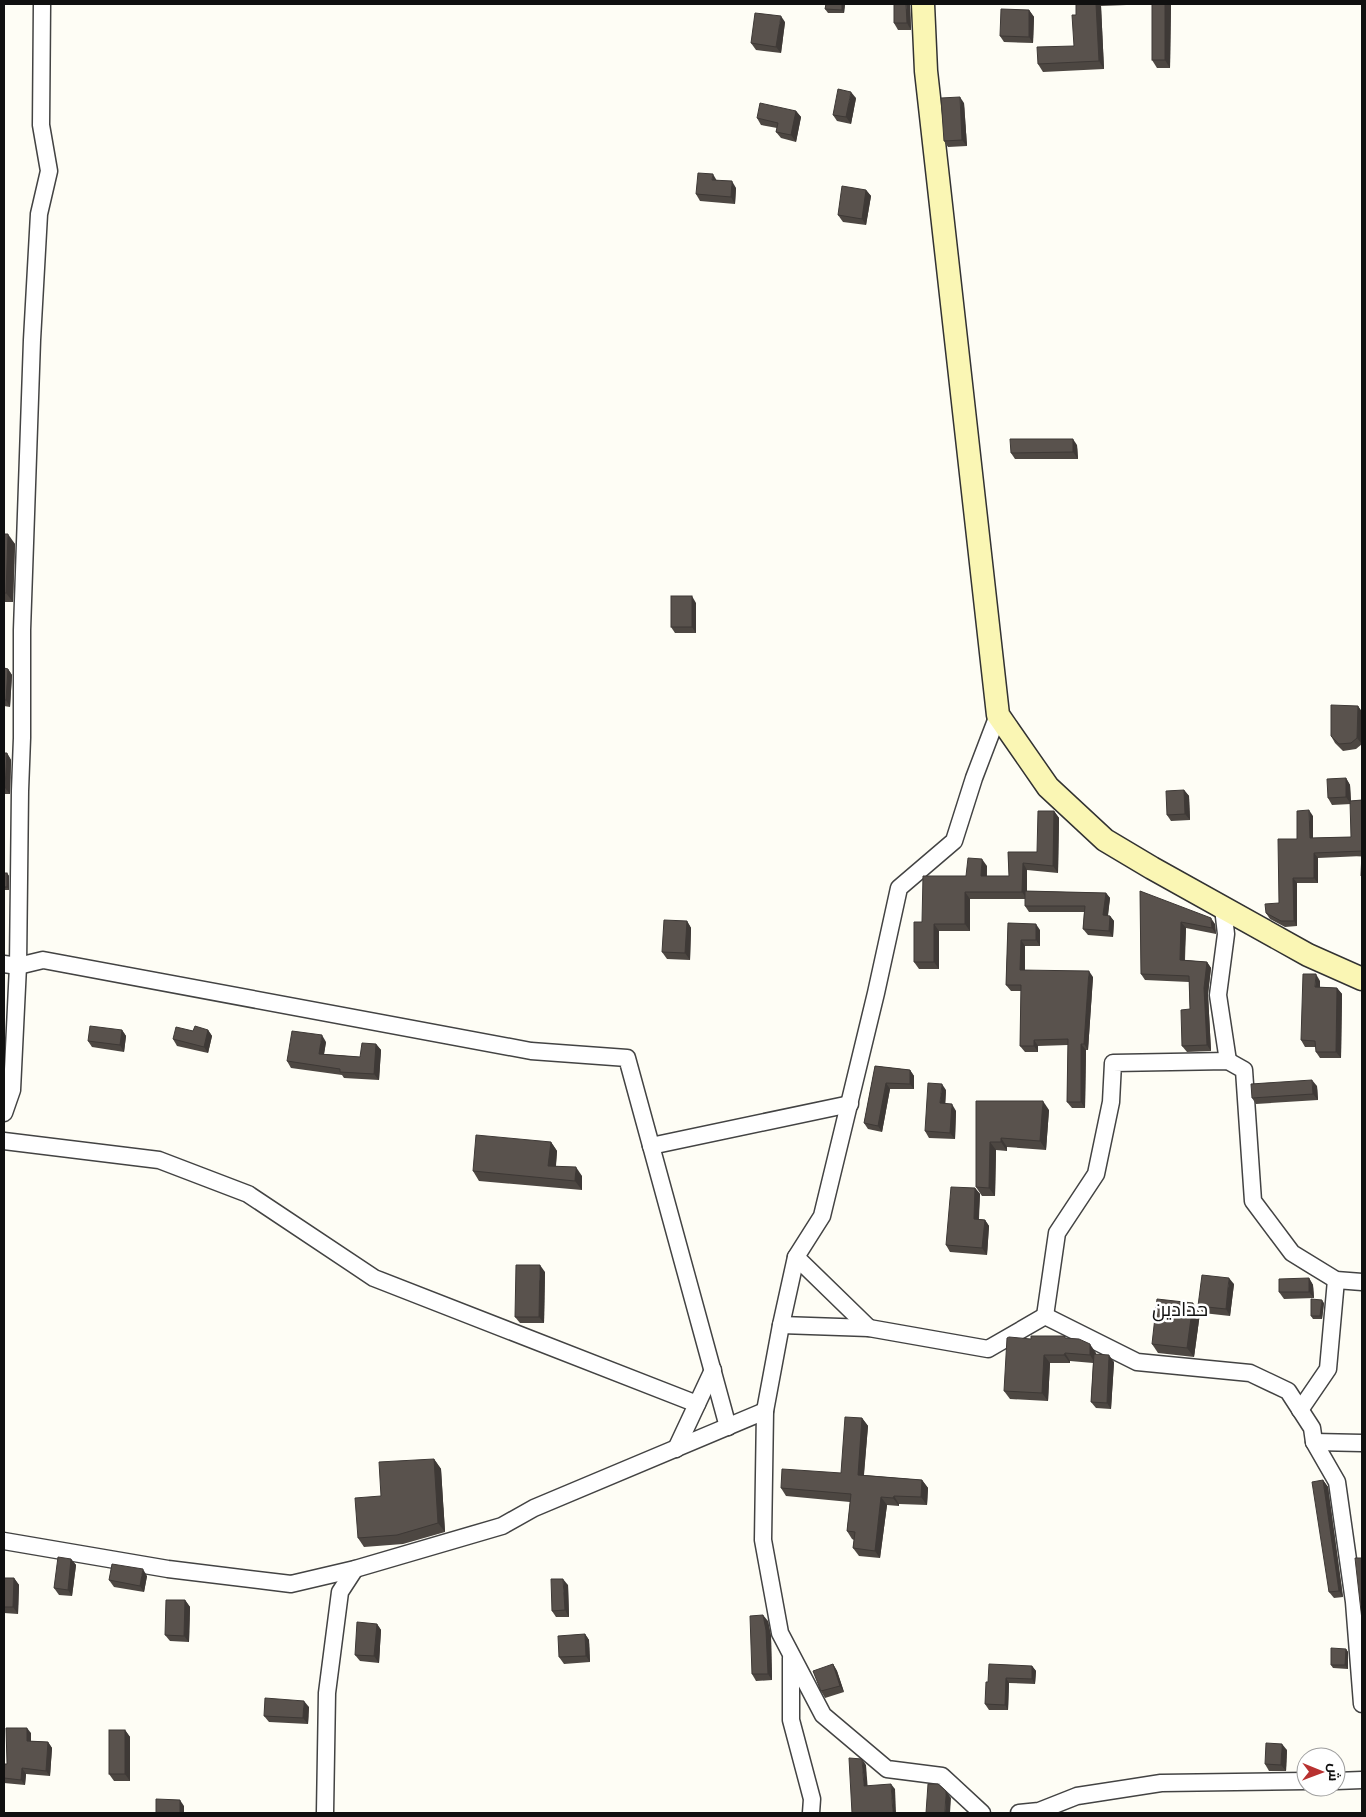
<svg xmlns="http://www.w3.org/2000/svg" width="1366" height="1817" viewBox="0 0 1366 1817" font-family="'Roboto Serif',Cairo,serif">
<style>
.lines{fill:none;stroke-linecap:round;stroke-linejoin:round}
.street-casing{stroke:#434343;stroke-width:19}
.secondary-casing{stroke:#323232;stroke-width:25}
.street{stroke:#fff;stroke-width:16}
.secondary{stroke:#faf6b4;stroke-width:22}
.wall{fill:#4d4742}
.shaded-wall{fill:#3e3936}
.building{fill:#59524d;stroke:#3e3936}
.labels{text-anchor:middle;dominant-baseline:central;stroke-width:5;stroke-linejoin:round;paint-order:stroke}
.quarter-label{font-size:20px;fill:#101010;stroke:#fff}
</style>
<rect width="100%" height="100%" fill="#fefdf5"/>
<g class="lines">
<g class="street-casing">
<g id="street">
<polyline points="1223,908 1226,934 1218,995 1228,1061"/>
<polyline points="4,964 18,966 43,960 531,1051 627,1058 728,1427"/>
<polyline points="4,1113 12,1090 18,966 20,791 22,738 22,630 32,340 39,214 49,171 41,125 42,4"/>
<polyline points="4,1141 159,1160 248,1194 374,1278 697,1404"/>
<polyline points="651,1146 850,1104"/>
<polyline points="796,1257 869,1328"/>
<polyline points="1045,1316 1057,1233 1096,1174 1111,1102 1113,1063 1228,1061 1244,1070 1253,1201 1292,1253 1336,1280 1362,1282"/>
<polyline points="781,1325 869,1328 988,1349 1045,1316 1137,1362 1250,1373 1288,1391 1312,1428 1314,1442 1337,1482 1354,1602 1362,1704"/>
<polyline points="1300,1410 1328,1369 1336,1280"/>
<polyline points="1314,1442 1362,1443"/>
<polyline points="676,1449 713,1370"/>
<polyline points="4,1541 168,1569 291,1584 355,1569 502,1526 534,1508 765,1411"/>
<polyline points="791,1658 791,1720 812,1799 811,1813"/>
<polyline points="1336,1781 1362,1780"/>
<polyline points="325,1813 327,1693 340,1592 355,1569"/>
<polyline points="982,1813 942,1776 887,1769 823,1715 780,1633 763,1540 765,1411 781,1325 796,1257 822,1216 876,993 899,888 954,841 974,778 998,715"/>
<polyline points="1019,1813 1039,1811 1077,1796 1161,1783 1306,1781"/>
</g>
</g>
<g class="secondary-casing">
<polyline id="secondary" points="923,4 926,71 998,715 1048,787 1105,840 1152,868 1308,955 1362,979"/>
</g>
<use href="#street" class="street"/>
<use href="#secondary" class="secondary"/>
</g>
<g class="wall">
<polygon points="826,4 845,4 844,13 828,13 825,9"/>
<polygon points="1076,4 1171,4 1170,68 1157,68 1152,60 1152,4 1101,6 1104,69 1043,72 1038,64 1074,46 1076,15"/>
<polygon points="910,5 911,30 898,30 894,23"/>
<polygon points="1029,10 1034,17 1033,43 1004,42 1000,36"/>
<polygon points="785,22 781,53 756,50 751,43"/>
<polygon points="856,98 851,124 837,121 833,115"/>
<polygon points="964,103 967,146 948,147 944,141"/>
<polygon points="796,111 801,117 796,142 781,138 776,132 777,128 761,125 757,118"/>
<polygon points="717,180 736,188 735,204 700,201 696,194"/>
<polygon points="866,190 871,196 866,225 843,222 838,215"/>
<polygon points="1077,445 1078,459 1015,459 1011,453"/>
<polygon points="4,534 15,544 13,602 4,602"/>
<polygon points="696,603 696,633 675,633 671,627"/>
<polygon points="4,668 8,669 12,675 10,707 4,706"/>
<polygon points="1358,706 1362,712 1362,744 1356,749 1343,751 1335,743 1331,736"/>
<polygon points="4,753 7,753 11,760 10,794 4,794"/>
<polygon points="1346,778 1350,785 1351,801 1362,800 1362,877 1361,876 1362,856 1318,858 1318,883 1297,883 1297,926 1285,927 1270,919 1266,913 1279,903 1297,839 1313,816 1313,838 1351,837 1351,804 1332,805 1328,798"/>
<polygon points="1184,790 1189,796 1190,820 1171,821 1167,815"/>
<polygon points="1054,811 1059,818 1058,873 1027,870 1027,891 1106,893 1110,898 1108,916 1110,916 1114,921 1113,937 1088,935 1083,929 1084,912 1029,912 1025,906 1025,899 970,899 970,931 939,931 939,969 919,969 914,962 922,922 966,876 987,866 987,876 1009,876 1008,852 1037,852"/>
<polygon points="4,873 7,873 9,876 9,890 4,890"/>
<polygon points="1140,891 1215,924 1216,934 1186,928 1185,960 1207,962 1211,968 1208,994 1211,1051 1187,1052 1182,1046 1190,1009 1189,982 1145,980 1141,974"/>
<polygon points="687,921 691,928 690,960 667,959 662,952"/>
<polygon points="1008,923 1040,930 1040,946 1025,946 1025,970 1093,977 1088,1050 1086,1050 1085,1108 1072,1108 1067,1102 1068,1045 1038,1046 1038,1052 1025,1052 1020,1046 1021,991 1011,991 1006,985"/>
<polygon points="1320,981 1320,987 1337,988 1342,994 1341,1058 1320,1058 1316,1052 1316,1047 1305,1047 1301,1040"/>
<polygon points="122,1030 126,1036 124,1052 92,1047 88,1041"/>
<polygon points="208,1030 212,1036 208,1053 177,1046 173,1039 193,1031"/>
<polygon points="326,1042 324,1054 360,1057 376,1044 381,1050 379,1080 344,1078 342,1075 291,1068 287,1061"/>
<polygon points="875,1066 910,1070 914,1076 914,1089 890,1089 882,1132 868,1129 864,1123"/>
<polygon points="1317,1086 1318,1100 1256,1104 1252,1098"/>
<polygon points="946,1090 945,1104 956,1111 955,1139 929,1138 925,1131"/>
<polygon points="976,1101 1049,1110 1046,1150 1007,1147 1007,1151 996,1150 995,1196 982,1196 976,1187"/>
<polygon points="551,1142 557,1151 556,1166 582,1176 582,1190 479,1181 473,1171"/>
<polygon points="975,1188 980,1194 979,1219 985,1220 989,1226 987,1255 950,1252 946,1245"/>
<polygon points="545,1272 544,1323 520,1323 515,1317"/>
<polygon points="1309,1278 1313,1285 1314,1298 1284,1299 1279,1292"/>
<polygon points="1234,1284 1230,1316 1203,1313 1198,1306"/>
<polygon points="1324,1303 1322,1319 1313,1319 1311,1316"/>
<polygon points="1200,1313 1194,1357 1158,1353 1152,1344"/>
<polygon points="1066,1338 1096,1353 1096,1354 1114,1362 1111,1409 1096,1408 1091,1402 1093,1363 1070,1361 1070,1363 1050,1363 1048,1401 1010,1399 1004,1391 1031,1339"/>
<polygon points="862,1418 868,1426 864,1475 922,1480 928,1488 927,1505 899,1504 899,1506 887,1505 880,1558 859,1556 853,1548 854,1540 852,1539 847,1531 850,1502 786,1496 781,1488 841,1473"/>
<polygon points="434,1459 441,1469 445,1532 403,1544 364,1547 358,1538 381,1496"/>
<polygon points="1323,1480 1328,1487 1343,1597 1334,1598 1329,1592"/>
<polygon points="71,1559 76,1565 72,1596 59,1595 54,1588"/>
<polygon points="147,1576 144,1592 114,1587 109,1580"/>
<polygon points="4,1578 14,1578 19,1585 18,1614 4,1613"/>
<polygon points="568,1585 569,1617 556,1617 552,1611"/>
<polygon points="185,1600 190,1607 189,1642 170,1641 165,1635"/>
<polygon points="768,1621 771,1636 772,1680 756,1681 752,1674"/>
<polygon points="377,1624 381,1630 379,1663 360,1661 355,1655"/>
<polygon points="585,1634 589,1640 590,1662 564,1664 559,1657"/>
<polygon points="1346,1649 1348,1652 1348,1669 1333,1668 1331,1665"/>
<polygon points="833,1664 837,1671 844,1692 825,1698 821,1691"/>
<polygon points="1032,1666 1036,1671 1035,1684 1009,1683 1008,1710 989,1710 985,1704 988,1682"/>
<polygon points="309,1707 308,1724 269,1722 264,1716"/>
<polygon points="125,1730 130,1737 130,1781 114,1781 109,1774"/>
<polygon points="31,1733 31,1741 48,1742 52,1748 50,1776 26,1774 25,1785 4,1783 4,1764 7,1764"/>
<polygon points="1287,1750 1286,1771 1269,1771 1265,1764"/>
</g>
<g class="shaded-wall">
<polygon points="842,4 845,4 844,13 842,10"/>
<polygon points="906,4 910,4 911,30 907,23"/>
<polygon points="1096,4 1100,4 1101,6 1104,69 1099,61"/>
<polygon points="1165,4 1171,4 1170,68 1165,60"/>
<polygon points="1029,10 1034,17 1033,43 1029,37"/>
<polygon points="781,16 785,22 781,53 776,47"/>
<polygon points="851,92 856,98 851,124 846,117"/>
<polygon points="960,97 964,103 967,146 962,140"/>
<polygon points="796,111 801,117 796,142 791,135"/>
<polygon points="713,174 717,181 712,180"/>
<polygon points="732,181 736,188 735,204 731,197"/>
<polygon points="866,190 871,196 866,225 862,219"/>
<polygon points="1073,439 1077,445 1078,459 1073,452"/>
<polygon points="8,534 15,544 13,602 6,593"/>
<polygon points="692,596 696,603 696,633 692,627"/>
<polygon points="8,669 12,675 10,707 6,700"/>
<polygon points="1358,706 1362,712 1362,744 1357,738"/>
<polygon points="7,753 11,760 10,794 5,788"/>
<polygon points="1346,778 1350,785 1351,804 1346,797"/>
<polygon points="1184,790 1189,796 1190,820 1185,814"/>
<polygon points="1309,810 1313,816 1313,844 1310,838"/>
<polygon points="1054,811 1059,818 1058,873 1053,866"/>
<polygon points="1314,853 1318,858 1318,883 1314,878"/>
<polygon points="982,859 987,866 986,883 981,876"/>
<polygon points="1023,863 1027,870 1027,899 1022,892"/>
<polygon points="7,873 9,876 9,890 7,887"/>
<polygon points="1293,878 1297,883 1297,926 1294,921"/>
<polygon points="965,892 970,899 970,931 965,924"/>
<polygon points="1106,893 1110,898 1107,921 1103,915"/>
<polygon points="1110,916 1114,921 1113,937 1109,931"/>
<polygon points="1211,918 1215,924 1216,934 1212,928"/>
<polygon points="687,921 691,928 690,960 685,953"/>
<polygon points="1181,922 1186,928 1184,966 1180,960"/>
<polygon points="934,924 939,931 939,969 934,962"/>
<polygon points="1036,924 1040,930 1040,946 1036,940"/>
<polygon points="1021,940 1025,946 1025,976 1020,970"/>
<polygon points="1207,962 1211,968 1208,994 1211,1051 1207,1045 1204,988"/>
<polygon points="1089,971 1093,977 1088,1050 1084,1044"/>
<polygon points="1316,974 1320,981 1320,994 1315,987"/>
<polygon points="1337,988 1342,994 1341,1058 1336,1052"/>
<polygon points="122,1030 126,1036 124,1052 120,1045"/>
<polygon points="208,1030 212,1036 208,1053 204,1047"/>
<polygon points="322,1035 326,1042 323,1060 319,1054"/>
<polygon points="1034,1040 1038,1046 1038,1052 1034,1046"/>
<polygon points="376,1044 381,1050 379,1080 374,1074"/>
<polygon points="1081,1044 1086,1050 1085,1108 1081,1102"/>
<polygon points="910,1070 914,1076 914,1089 910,1084"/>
<polygon points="1312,1080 1317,1086 1318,1100 1313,1094"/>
<polygon points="886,1083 890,1089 882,1132 878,1126"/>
<polygon points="942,1084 946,1090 945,1110 940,1103"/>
<polygon points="1043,1101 1049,1110 1046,1150 1040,1141"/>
<polygon points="952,1104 956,1111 955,1139 950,1133"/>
<polygon points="1001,1138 1007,1147 1007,1151 1001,1142"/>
<polygon points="551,1142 557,1151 555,1175 548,1166"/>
<polygon points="990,1142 996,1150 995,1196 989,1188"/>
<polygon points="576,1167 582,1176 582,1190 575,1181"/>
<polygon points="975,1188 980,1194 978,1225 974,1219"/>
<polygon points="985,1220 989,1226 987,1255 982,1248"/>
<polygon points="540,1265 545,1272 544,1323 539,1317"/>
<polygon points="1229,1278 1234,1284 1230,1316 1226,1309"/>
<polygon points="1309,1278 1313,1285 1314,1298 1309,1292"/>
<polygon points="1322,1300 1324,1303 1322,1319 1320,1316"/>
<polygon points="1193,1303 1200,1313 1194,1357 1187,1348"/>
<polygon points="1090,1344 1096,1353 1095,1363 1090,1355"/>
<polygon points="1065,1353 1070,1361 1070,1363 1064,1355"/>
<polygon points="1044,1355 1050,1363 1048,1401 1042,1393"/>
<polygon points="1109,1355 1114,1362 1111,1409 1107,1403"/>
<polygon points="862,1418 868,1426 863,1483 858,1475"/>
<polygon points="434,1459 441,1469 445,1532 438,1523"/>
<polygon points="922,1480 928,1488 927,1505 921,1497"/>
<polygon points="1323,1480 1328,1487 1343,1597 1339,1591"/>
<polygon points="894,1496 899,1504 899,1506 893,1498"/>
<polygon points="881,1497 887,1505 880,1558 875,1551"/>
<polygon points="71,1559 76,1565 72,1596 68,1590"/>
<polygon points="143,1569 147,1576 144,1592 140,1586"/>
<polygon points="14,1578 19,1585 18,1614 13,1607"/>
<polygon points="563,1579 568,1585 569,1617 565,1610"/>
<polygon points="185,1600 190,1607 189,1642 184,1636"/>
<polygon points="763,1615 768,1621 771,1636 772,1680 768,1674"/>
<polygon points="377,1624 381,1630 379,1663 374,1656"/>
<polygon points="585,1634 589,1640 590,1662 586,1656"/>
<polygon points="1346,1649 1348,1652 1348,1669 1345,1665"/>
<polygon points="833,1664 837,1671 844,1692 840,1686"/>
<polygon points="1032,1666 1036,1671 1035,1684 1032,1679"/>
<polygon points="1006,1678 1009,1683 1008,1710 1005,1705"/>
<polygon points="304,1701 309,1707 308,1724 303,1718"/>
<polygon points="27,1728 31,1733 31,1746 27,1741"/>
<polygon points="125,1730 130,1737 130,1781 125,1774"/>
<polygon points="48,1742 52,1748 50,1776 46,1771"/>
<polygon points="1282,1744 1287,1750 1286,1771 1281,1765"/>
<polygon points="862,1759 866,1765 868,1791 864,1786"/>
<polygon points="22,1768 26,1774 25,1785 21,1780"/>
<polygon points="891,1784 895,1789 896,1813 893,1813"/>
<polygon points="946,1791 951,1798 950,1813 945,1813"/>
<polygon points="180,1800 184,1806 184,1813 180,1813"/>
</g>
<g class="building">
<polygon points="826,4 842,4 842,10 825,9"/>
<polygon points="894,4 906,4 907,23 894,23"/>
<polygon points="1076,4 1096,4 1099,61 1038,64 1037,47 1074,46 1072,15 1076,15"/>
<rect x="1152" y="4" width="13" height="56"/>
<polygon points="1001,9 1029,10 1029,37 1000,36"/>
<polygon points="755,13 781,16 776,47 751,43"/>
<polygon points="838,89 851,92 846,117 833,115"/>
<polygon points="960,97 962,140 944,141 941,98"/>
<polygon points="760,103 796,111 791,135 776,132 778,123 757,118"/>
<polygon points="698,173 713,174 712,180 732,181 731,197 696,194"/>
<polygon points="842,186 866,190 862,219 838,215"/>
<polygon points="1010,439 1073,439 1073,452 1011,453"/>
<polygon points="4,534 8,534 6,593 4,593"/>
<rect x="671" y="596" width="21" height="31"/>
<polygon points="4,668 8,669 6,700 4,700"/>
<polygon points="1331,705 1358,706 1357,738 1351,743 1339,744 1331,736"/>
<polygon points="4,753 7,753 5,788 4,787"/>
<polygon points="1346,778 1346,797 1328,798 1327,779"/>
<polygon points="1184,790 1185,814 1167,815 1166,791"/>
<polygon points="1362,800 1362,876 1361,876 1362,851 1314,853 1314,878 1293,878 1294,921 1281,921 1266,913 1265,904 1279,903 1278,839 1297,839 1297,811 1309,810 1310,838 1351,837 1350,801"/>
<polygon points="1038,811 1054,811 1053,866 1023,863 1022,892 965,892 965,924 934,924 934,962 914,962 914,922 922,922 923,876 966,876 968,858 982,859 981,876 1009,876 1008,852 1037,852"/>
<rect x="4" y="873" width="3" height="14"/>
<polygon points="1025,891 1106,893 1103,915 1110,916 1109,931 1083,929 1085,906 1025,906"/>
<polygon points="1140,891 1211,918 1212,928 1181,922 1180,960 1207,962 1204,988 1207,1045 1182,1046 1181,1010 1190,1009 1189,976 1141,974"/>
<polygon points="664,920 687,921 685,953 662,952"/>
<polygon points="1008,923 1036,924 1036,940 1021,940 1020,970 1089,971 1084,1044 1081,1044 1081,1102 1067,1102 1068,1039 1034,1040 1034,1046 1020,1046 1021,985 1006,985"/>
<polygon points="1303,974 1316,974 1315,987 1337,988 1336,1052 1316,1052 1315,1041 1301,1040"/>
<polygon points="90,1026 122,1030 120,1045 88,1041"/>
<polygon points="195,1026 208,1030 204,1047 173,1039 176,1027 193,1031"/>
<polygon points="292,1031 322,1035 319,1054 360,1057 362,1043 376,1044 374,1074 340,1072 340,1069 287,1061"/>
<polygon points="875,1066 910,1070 910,1084 886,1083 878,1126 864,1123"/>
<polygon points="1312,1080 1313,1094 1252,1098 1251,1084"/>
<polygon points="928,1083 942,1084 940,1103 952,1104 950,1133 925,1131"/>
<polygon points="976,1101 1043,1101 1040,1141 1001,1138 1001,1142 990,1142 989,1188 976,1187"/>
<polygon points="476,1135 551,1142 548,1166 576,1167 575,1181 473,1171"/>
<polygon points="951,1187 975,1188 974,1219 985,1220 982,1248 946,1245"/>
<polygon points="516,1265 540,1265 539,1317 515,1317"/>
<polygon points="1202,1275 1229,1278 1226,1309 1198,1306"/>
<polygon points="1309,1278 1309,1292 1279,1292 1279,1279"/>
<polygon points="1157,1299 1193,1303 1187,1348 1152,1344"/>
<polygon points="1311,1299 1322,1300 1320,1316 1311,1316"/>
<polygon points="1031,1336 1065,1336 1065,1338 1079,1339 1090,1344 1090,1355 1065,1353 1064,1355 1044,1355 1042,1393 1004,1391 1007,1338 1009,1337 1031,1339"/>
<polygon points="1094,1354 1109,1355 1107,1403 1091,1402"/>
<polygon points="845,1417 862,1418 858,1475 922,1480 921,1497 894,1496 893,1498 881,1497 875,1551 853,1548 855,1532 847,1531 851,1494 781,1488 782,1469 841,1473"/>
<polygon points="434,1459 438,1523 397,1535 358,1538 355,1498 381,1496 379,1462"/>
<polygon points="1323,1480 1339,1591 1329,1592 1312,1482"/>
<polygon points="58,1557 71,1559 68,1590 54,1588"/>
<polygon points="1355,1558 1362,1558 1362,1620"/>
<polygon points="112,1564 143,1569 140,1586 109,1580"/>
<polygon points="4,1578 14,1578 13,1607 4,1607"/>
<polygon points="551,1579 563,1579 565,1610 552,1611"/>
<polygon points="166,1600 185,1600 184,1636 165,1635"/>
<polygon points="763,1615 766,1630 768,1674 752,1674 750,1616"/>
<polygon points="357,1622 377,1624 374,1656 355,1655"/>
<polygon points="585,1634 586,1656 559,1657 558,1636"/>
<polygon points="1331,1648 1346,1649 1345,1665 1331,1665"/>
<polygon points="833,1664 840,1686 821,1691 813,1671"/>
<polygon points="989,1664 1032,1666 1032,1679 1006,1678 1005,1705 985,1704 986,1682 988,1682"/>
<polygon points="265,1698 304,1701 303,1718 264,1716"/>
<polygon points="6,1728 27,1728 27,1741 48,1742 46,1771 22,1768 21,1780 4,1778 4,1764 7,1764"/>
<rect x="109" y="1730" width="16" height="44"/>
<polygon points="1266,1743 1282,1744 1281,1765 1265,1764"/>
<polygon points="849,1758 862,1759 864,1786 891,1784 893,1813 852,1813"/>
<polygon points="928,1784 938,1784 946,1791 945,1813 926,1813"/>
<polygon points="156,1799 180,1800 180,1813 156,1813"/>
</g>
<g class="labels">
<g class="quarter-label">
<text x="1180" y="1309">حدادين</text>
</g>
</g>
<rect width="1366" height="1817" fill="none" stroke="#101010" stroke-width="10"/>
<g transform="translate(1321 1772) rotate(91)"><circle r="24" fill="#ffffff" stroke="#9f9f9f"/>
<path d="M0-4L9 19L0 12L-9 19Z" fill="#b83130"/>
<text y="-8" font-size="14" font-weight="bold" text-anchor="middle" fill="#101010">ش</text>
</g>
</svg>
